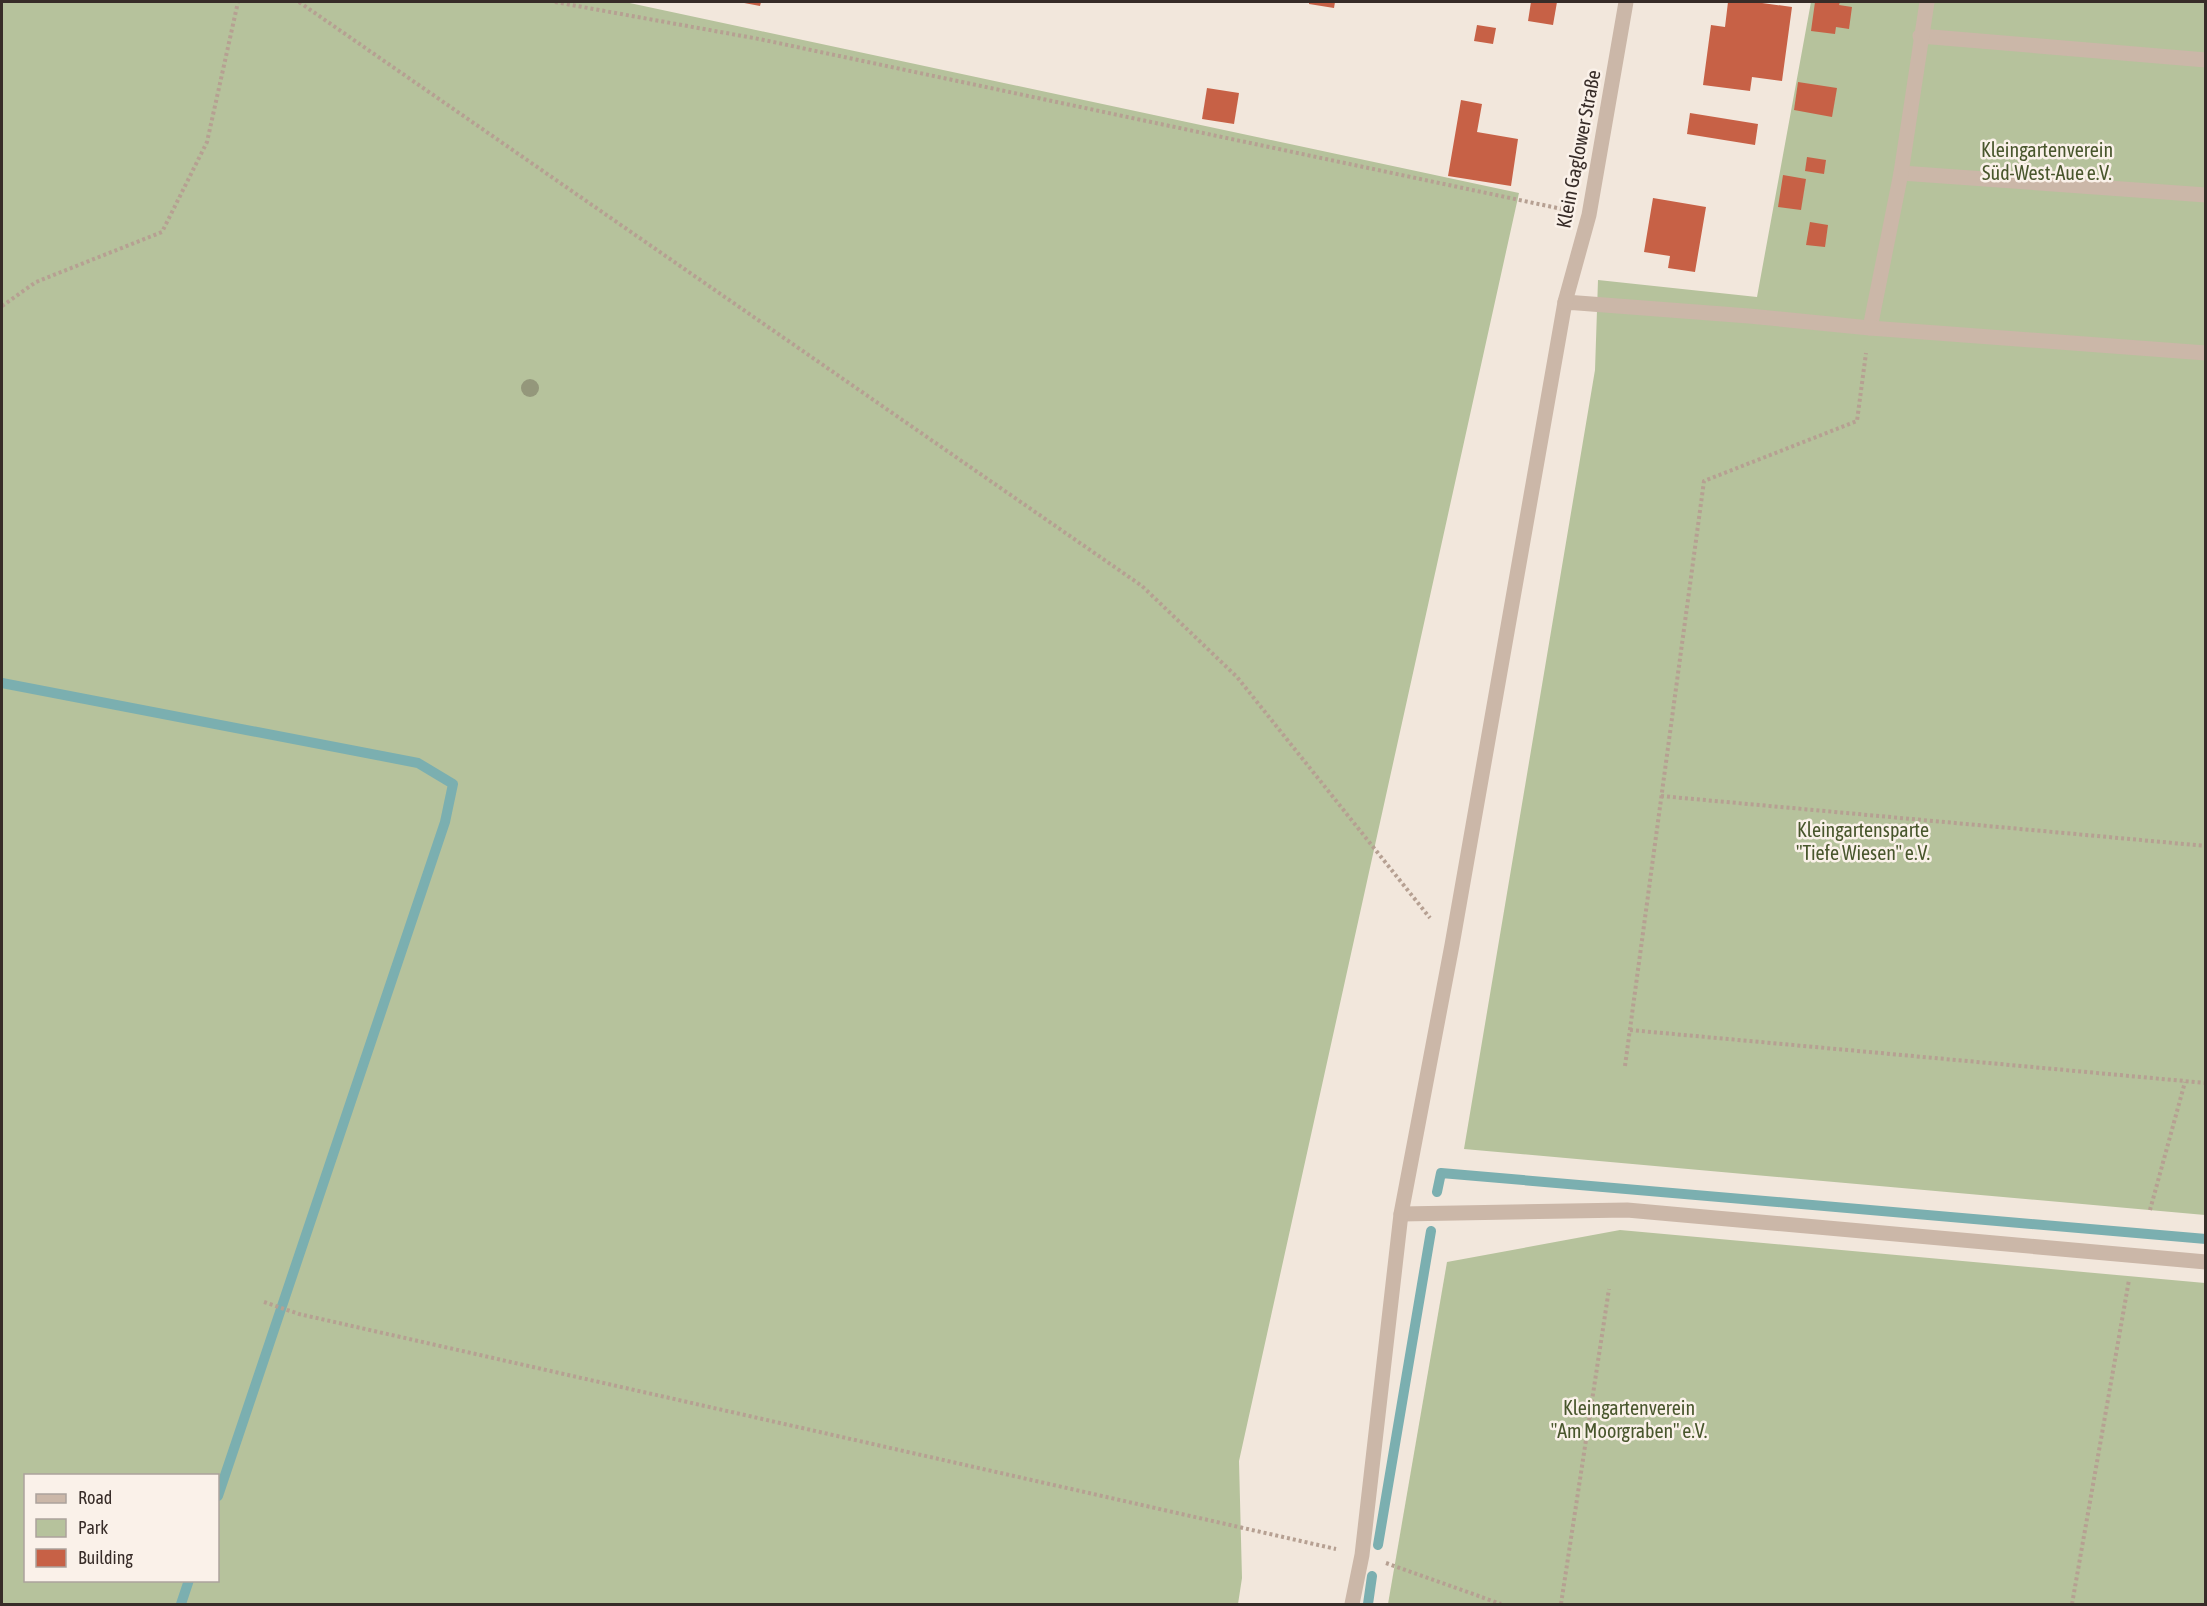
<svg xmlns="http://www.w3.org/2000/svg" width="2207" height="1606" viewBox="0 0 2207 1606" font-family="'Asap Condensed',sans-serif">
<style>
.green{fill:#b6c29c;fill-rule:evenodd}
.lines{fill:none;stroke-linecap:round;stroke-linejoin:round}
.stream{stroke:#7bafb0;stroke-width:10}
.building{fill:#c76146}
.path{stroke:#b6a092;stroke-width:4;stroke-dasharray:3 3;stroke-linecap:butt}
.lane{stroke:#cbb7a8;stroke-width:15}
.street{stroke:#cbb7a8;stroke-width:15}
.tree{fill:#94977b}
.labels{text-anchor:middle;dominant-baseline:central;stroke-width:5;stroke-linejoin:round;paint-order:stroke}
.street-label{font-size:20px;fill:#372c28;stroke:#faf1e9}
.park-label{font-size:20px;fill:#48562c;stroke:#faf1e9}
</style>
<rect width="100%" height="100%" fill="#f2e7dc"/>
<g class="green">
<path d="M 2,2 L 625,2 L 1519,193 L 1239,1461 L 1242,1578 L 1238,1604 L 2,1604 ZM 26,1476 L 218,1476 L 218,1580 L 26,1580 Z"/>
<polygon points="1811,2 2205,2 2205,1215 1464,1149 1595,370 1598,280 1757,297"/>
<polygon points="1620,1230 2205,1283 2205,1604 1388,1604 1447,1262"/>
</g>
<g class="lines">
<g class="stream">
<polyline points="2,683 418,763 453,784 445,822 218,1496"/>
<polyline points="1437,1192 1441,1173 2206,1239"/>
<polyline points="1378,1545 1431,1231"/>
<polyline points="181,1604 189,1580"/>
<polyline points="1368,1604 1372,1576"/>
</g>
</g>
<g class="building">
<polygon points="739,2 761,2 760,6"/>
<polygon points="1309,2 1335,2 1334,8 1309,4"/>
<polygon points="1531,2 1557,2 1553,25 1528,21"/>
<polygon points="1728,2 1755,2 1792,7 1782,81 1752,77 1750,91 1703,85 1711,25 1725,27"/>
<polygon points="1815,2 1840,2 1839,5 1852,7 1849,29 1836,27 1835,34 1811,31"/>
<polygon points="1477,25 1496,28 1493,44 1474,41"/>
<polygon points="1798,82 1837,88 1832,117 1794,110"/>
<polygon points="1207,88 1239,93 1234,124 1202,119"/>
<polygon points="1461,100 1482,104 1477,132 1518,139 1511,186 1448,176"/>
<polygon points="1690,113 1758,124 1755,145 1687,134"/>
<polygon points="1807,157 1826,160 1824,174 1805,171"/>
<polygon points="1783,175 1806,179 1801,210 1778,207"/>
<polygon points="1653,198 1706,207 1695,272 1668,268 1670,256 1644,252"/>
<polygon points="1810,222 1828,225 1825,247 1806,245"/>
</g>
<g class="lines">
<g class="path">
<polyline points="299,2 1142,586 1237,677 1430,918"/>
<polyline points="555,2 759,39 1562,209"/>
<polyline points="2,306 36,282 162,232 207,142 238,2"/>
<polyline points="1661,796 2206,846"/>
<polyline points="1630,1030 2206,1083"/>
<polyline points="1625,1066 1704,481 1857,421 1866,353"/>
<polyline points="2150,1210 2185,1082"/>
<polyline points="264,1302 299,1314 1336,1549"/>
<polyline points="1386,1563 1501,1604"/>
<polyline points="1561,1604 1609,1289"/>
<polyline points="2072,1604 2129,1280"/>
</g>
<g class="lane">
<polyline points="1920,36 2206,60"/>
<polyline points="1901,173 2206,195"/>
<polyline points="1870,328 1901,173 1927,2"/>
<polyline points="1401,1214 1627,1210 2206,1262"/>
<polyline points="1352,1604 1362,1555 1401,1214 1452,945 1565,302 1749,316 1870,328 2206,353"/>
</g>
<polyline class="street" points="1565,302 1589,215 1626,2"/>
</g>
<circle class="tree" cx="530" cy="388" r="9"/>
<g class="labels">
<g class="street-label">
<text transform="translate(1578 149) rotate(-79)">Klein Gaglower Straße</text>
</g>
<g class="park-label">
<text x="2047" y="149">Kleingartenverein<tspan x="2047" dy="23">Süd-West-Aue e.V.</tspan></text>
<text x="1863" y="829">Kleingartensparte<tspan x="1863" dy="23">"Tiefe Wiesen" e.V.</tspan></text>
<text x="1629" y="1407">Kleingartenverein<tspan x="1629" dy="23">"Am Moorgraben" e.V.</tspan></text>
</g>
</g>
<rect width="2207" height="1606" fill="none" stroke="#372c28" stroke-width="6"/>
<rect x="24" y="1474" width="195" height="108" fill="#faf1e9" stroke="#aca29c" stroke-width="1.5"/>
<rect x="36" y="1494" width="30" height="9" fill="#cbb7a8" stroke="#aca29c" stroke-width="1.5"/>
<text x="78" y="1504" font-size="18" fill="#372c28">Road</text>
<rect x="36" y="1519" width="30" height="18" fill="#b6c29c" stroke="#aca29c" stroke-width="1.5"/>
<text x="78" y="1534" font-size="18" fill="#372c28">Park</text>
<rect x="36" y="1549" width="30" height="18" fill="#c76146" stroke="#aca29c" stroke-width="1.5"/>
<text x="78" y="1564" font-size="18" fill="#372c28">Building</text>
</svg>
